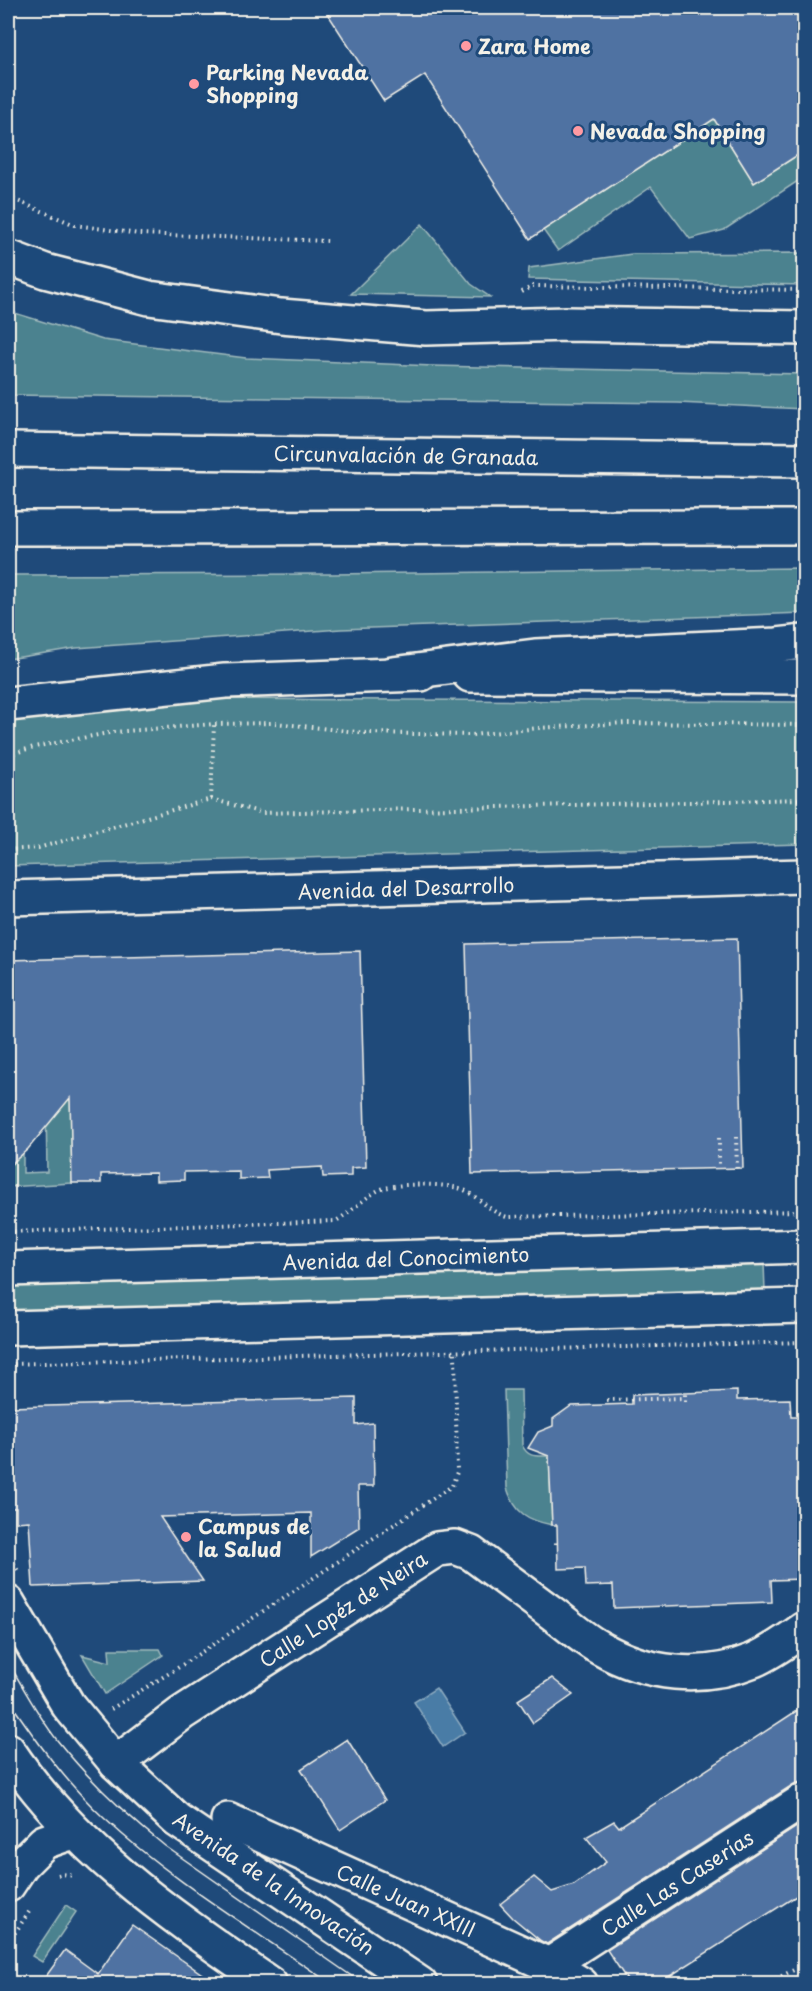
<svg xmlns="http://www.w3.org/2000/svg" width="812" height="1991" viewBox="0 0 812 1991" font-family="'Playpen Sans',sans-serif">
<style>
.green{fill:#4c828f;stroke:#a0babc;stroke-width:1.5}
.water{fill:#497ca6;stroke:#8dabc0;stroke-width:1.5}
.building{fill:#5072a2;stroke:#f4f1e8;stroke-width:1.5}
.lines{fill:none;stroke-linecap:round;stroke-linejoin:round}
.minor-casing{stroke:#f4f1e8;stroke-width:38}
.major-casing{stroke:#f4f1e8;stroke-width:38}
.highway-casing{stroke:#f4f1e8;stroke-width:38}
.path{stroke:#f4f1e8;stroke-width:4;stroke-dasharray:1.5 4.5;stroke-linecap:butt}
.minor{stroke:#1f4a7a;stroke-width:33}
.major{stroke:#1f4a7a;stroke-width:33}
.highway{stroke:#1f4a7a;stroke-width:33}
.tram{stroke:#f4f1e8;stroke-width:1.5}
.poi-dot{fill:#ff9aa2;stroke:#1f4a7a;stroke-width:2}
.labels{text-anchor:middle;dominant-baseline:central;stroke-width:6;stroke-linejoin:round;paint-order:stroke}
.poi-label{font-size:20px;font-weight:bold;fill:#f4f1e8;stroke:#1f4a7a;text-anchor:start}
.street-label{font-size:20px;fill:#f4f1e8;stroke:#1f4a7a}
</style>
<rect width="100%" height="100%" fill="#1f4a7a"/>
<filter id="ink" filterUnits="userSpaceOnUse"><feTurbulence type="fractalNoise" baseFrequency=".0167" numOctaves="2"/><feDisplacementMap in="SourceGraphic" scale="12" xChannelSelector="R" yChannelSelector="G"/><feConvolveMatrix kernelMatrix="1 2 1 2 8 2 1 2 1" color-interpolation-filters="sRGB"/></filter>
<g filter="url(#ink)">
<g class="green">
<polygon points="714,119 754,183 804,151 804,177 724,230 690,239 651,187 558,251 543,230"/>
<polygon points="422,224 471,284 490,297 351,294"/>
<polygon points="804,253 804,285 528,279 529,268 632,254"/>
<polygon points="8,311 103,340 246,358 433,366 804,374 804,409 678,403 8,395"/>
<polygon points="804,568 804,613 341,629 76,648 8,659 8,575 331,574"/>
<polygon points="208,699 804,702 804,844 8,866 8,718"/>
<polygon points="70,1074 72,1183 8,1187 8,1162 23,1154 23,1173 47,1172 46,1102"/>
<polygon points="764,1263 765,1291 8,1311 8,1283"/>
<path d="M 504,1390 L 521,1390 L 522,1445 C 528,1458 536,1456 549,1456 L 552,1525 C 527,1520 515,1513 507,1488 Z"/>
<polygon points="109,1649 160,1649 163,1655 105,1694 82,1655 110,1662"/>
<polygon points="66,1905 76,1912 42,1962 32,1956"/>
</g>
<polygon class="water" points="436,1688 465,1732 443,1747 414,1702"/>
<g class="building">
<polygon points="324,8 804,8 804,151 754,183 714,119 530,239 425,75 384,101"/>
<polygon points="737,938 743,1168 472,1174 466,944"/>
<polygon points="360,951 366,1167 351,1168 351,1176 323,1177 322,1167 267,1170 268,1178 239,1179 239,1171 184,1172 184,1180 156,1181 156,1173 101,1174 101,1183 72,1183 70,1098 28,1149 8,1167 8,960"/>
<polygon points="737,1391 737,1400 790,1399 791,1417 804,1417 804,1579 771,1580 772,1602 614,1608 613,1585 586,1586 585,1568 558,1569 557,1525 552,1525 549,1456 528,1448 538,1432 553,1426 553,1419 571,1406 632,1404 632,1395"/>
<polygon points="356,1398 356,1425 373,1423 374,1486 358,1486 359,1527 311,1557 311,1513 160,1517 203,1581 33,1587 29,1521 16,1522 16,1508 8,1508 8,1407"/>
<polygon points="552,1678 573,1695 533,1723 518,1700"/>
<polygon points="804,1706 804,1782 794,1784 547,1944 541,1941 513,1918 500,1904 534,1877 552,1892 574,1885 606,1862 586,1837 614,1821 619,1827"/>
<polygon points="347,1739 385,1800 340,1830 301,1769"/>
<polygon points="804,1822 804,1891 659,1983 629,1983 607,1950"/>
<polygon points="132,1925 215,1983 41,1983 65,1950 98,1974"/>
</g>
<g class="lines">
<g class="minor-casing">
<g id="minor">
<polyline points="8,898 804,876"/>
<polyline points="8,1269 804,1246"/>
<polyline points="8,1328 804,1306"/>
<path d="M 116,1763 L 182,1713 L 437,1549 L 455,1547 L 471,1553 C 498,1573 525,1593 552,1613 C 567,1624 583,1639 600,1648 C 647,1675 702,1681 754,1660 C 772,1652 788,1640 804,1629"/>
<polyline points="228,1820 549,1965 581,1984"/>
<polyline points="549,1965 804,1800"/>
</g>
</g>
<g class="major-casing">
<g id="major">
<polyline points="8,257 45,271 149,298 281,316 426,328 567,324 804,328"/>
<polyline points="470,675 804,677"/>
<polyline points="8,704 225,681 421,674"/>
<polyline points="8,1603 68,1705 116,1763 177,1820 420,1984"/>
<path d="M 8,1750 C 75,1851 172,1916 270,1984"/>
<polyline points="8,1885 22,1864 44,1842 73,1832"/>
</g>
</g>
<g class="highway-casing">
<g id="highway">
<polyline points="8,450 804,460"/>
<polyline points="8,528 804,527"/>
<polyline points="392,674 535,656 777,645 804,642"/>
</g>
</g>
<g class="path">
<polyline points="8,197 75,225 139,234 329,241"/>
<polyline points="522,292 533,286 804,290"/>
<polyline points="8,755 34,747 114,732 214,724 275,723 366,733 472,735 539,728 626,723 804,725"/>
<polyline points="211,799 263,813 804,799"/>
<polyline points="8,850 38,848 211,799 214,724"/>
<polyline points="736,1137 737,1168"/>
<polyline points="719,1138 719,1168"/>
<path d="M 8,1232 L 336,1221 C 351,1212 363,1199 377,1191 C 392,1182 449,1183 464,1190 C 480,1198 490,1212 507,1217 L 804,1211"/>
<polyline points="8,1364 804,1342"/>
<polyline points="607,1400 685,1398"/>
<polyline points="685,1402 685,1393"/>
<polyline points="555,1544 555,1542"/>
<polyline points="8,1553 19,1573"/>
<polyline points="111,1709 176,1669 452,1486 457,1472 455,1351"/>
<polyline points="8,1827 9,1807"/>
<polyline points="58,1875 62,1874 74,1876"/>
<polyline points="8,1943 31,1909"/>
<polyline points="765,1984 804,1965"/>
</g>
<use href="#minor" class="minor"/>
<use href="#major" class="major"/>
<use href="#highway" class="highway"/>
<g class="tram">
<path d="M 8,1662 C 23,1687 38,1716 57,1740 C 88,1779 125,1814 165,1846 L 363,1984"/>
<path d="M 8,1699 C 37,1742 67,1784 105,1819 C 172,1881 256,1931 331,1984"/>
</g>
</g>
</g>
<g class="poi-dot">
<circle cx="466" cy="46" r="6"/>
<circle cx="194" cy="84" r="6"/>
<circle cx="578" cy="131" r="6"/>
<circle cx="186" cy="1537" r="6"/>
</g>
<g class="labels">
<g class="poi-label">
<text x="478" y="46">Zara Home</text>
<text x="206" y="72">Parking Nevada<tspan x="206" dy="23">Shopping</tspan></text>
<text x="590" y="131">Nevada Shopping</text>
<text x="198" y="1526">Campus de<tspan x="198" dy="23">la Salud</tspan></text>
</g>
<g class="street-label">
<text transform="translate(406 455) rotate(1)">Circunvalación de Granada</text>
<text transform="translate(406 888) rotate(-2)">Avenida del Desarrollo</text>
<text transform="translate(406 1258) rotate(-2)">Avenida del Conocimiento</text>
<text transform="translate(343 1609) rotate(-33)">Calle Lopéz de Neira</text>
<text transform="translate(274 1883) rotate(34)">Avenida de la Innovación</text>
<text transform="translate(677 1883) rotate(-33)">Calle Las Caserías</text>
<text transform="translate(406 1900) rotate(24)">Calle Juan XXIII</text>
</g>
</g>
<rect width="812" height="1991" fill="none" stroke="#1f4a7a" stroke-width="30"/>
<rect x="15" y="15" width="782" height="1961" fill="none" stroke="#f4f1e8" stroke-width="2" filter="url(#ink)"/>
</svg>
